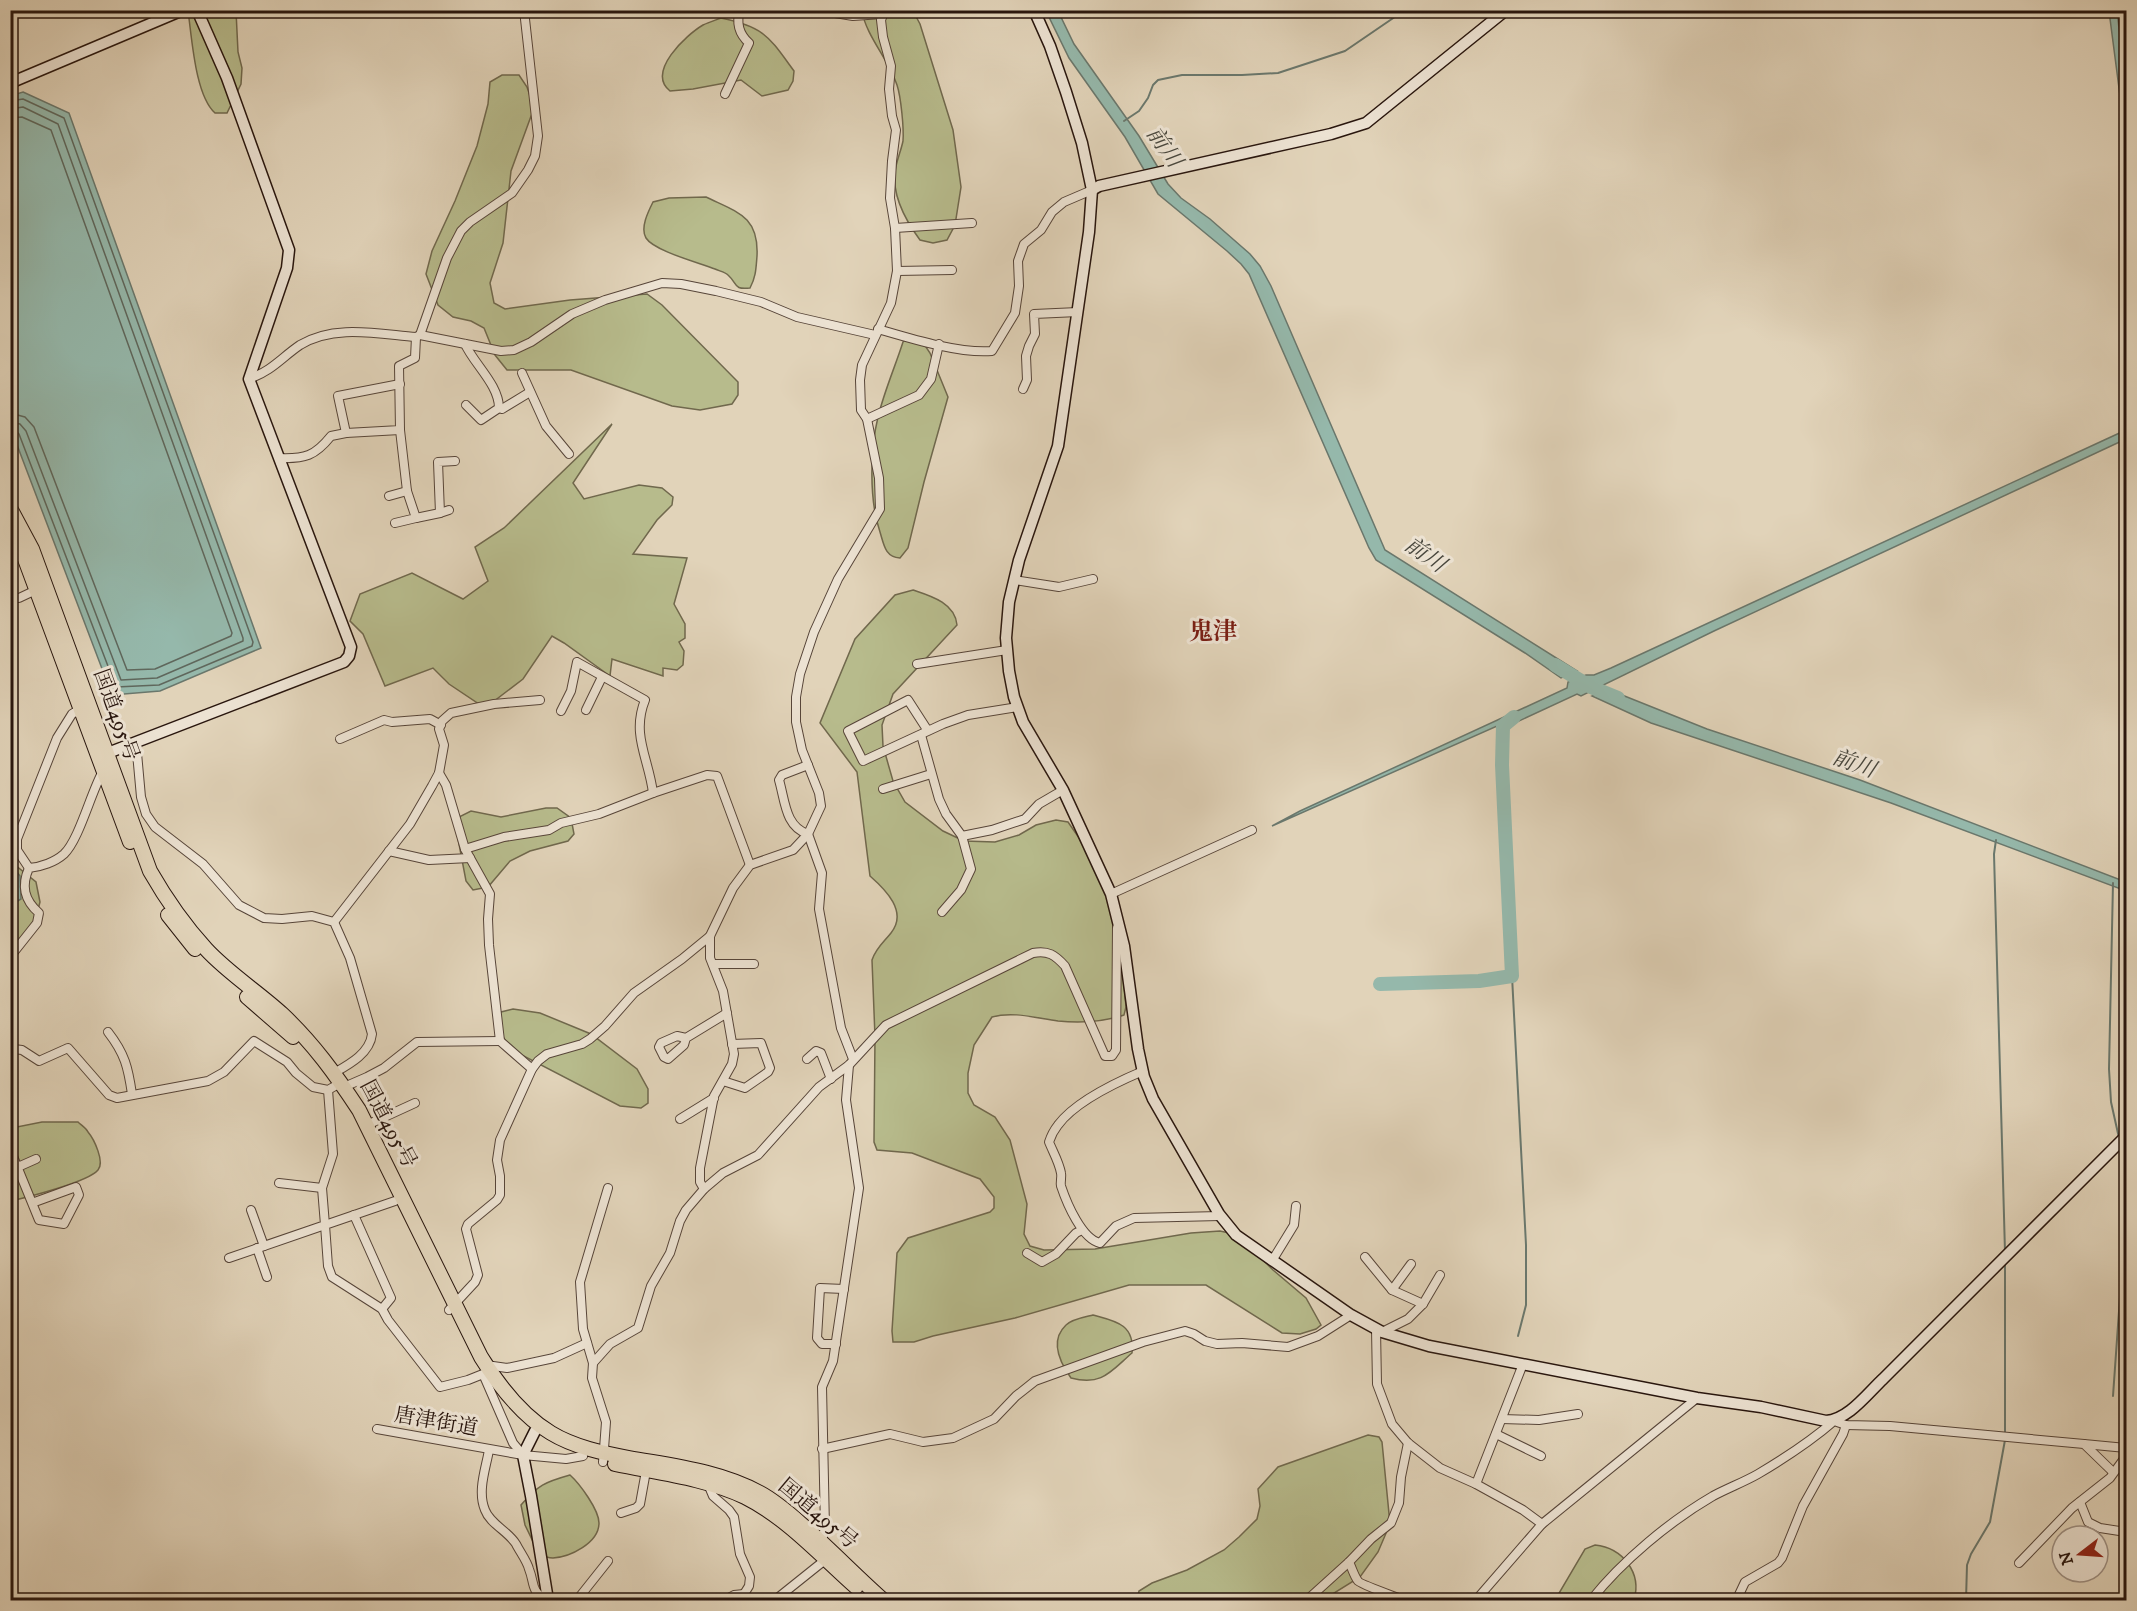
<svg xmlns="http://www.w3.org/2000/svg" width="2137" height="1611" viewBox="0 0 2137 1611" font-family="'IM FELL DW Pica','Noto Serif JP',serif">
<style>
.green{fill:#b7bb8c;stroke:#70684d;stroke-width:1.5}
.water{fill:#95b8ab;stroke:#6a776c;stroke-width:1.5}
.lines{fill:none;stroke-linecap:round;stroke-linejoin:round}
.shore{stroke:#5f675c;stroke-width:1.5}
.stream{stroke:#6a776c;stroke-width:2}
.river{stroke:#95b8ab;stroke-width:14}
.street-casing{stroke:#574539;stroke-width:10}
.secondary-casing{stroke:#29160e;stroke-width:13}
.highway-casing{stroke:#29160e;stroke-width:16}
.street{stroke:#ece2d2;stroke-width:8}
.secondary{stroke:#ece2d2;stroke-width:10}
.highway{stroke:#e1d3b9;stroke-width:14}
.labels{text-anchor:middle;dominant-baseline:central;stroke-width:6;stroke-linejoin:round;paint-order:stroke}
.street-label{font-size:21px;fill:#29160e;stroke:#ece2d2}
.water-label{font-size:22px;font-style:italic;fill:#49473d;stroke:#ece2d2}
.quarter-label{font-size:24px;font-weight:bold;fill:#7a1f14;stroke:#ece2d2}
</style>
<rect width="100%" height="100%" fill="#e1d3b9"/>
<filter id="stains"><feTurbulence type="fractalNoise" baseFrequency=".00333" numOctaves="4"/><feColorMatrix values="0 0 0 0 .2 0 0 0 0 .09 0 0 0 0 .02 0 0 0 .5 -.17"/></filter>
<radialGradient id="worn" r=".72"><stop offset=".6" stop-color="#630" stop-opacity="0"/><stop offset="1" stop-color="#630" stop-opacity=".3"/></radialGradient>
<g class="green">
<path d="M 188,11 L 236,11 L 238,52 L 242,68 L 241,84 L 227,113 L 215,113 C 195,95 192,38 188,11 Z"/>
<path d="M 862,11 L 913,11 L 920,24 L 953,130 L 961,187 L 955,225 L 947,240 L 933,243 L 920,240 C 906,221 892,197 895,172 C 896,162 901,151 903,141 C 904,129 901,97 897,85 C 889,60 866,36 862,11 Z"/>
<path d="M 721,18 C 765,27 769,37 794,71 L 793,81 L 788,90 L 762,96 L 741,80 L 693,89 L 670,91 C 646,72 686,35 703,25 C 709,22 716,20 721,18 Z"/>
<polygon points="502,75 519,75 527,87 534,108 511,171 503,243 490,283 494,303 505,309 570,300 647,294 662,305 738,382 738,395 732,404 700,410 672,406 571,370 507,370 495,355 484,328 471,321 453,317 438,305 426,274 432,251 455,201 477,146 488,104 490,82"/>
<path d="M 706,197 C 737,212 759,216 757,256 C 756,268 756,277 750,288 C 733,290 738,284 728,275 C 725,272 719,271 715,269 C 700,263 654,251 646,238 C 640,228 648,212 653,202 L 669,198 Z"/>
<path d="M 910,337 L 920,338 L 930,353 L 948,397 L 924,482 L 908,548 L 900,558 C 885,557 884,545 880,532 C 869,500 870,450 878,417 C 884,392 895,367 903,342 Z"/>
<polygon points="612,424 573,483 584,499 639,485 662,488 673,497 672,505 657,520 633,554 687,558 674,604 685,624 685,638 679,642 684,651 683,665 677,670 663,668 663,676 612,659 610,676 564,643 552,636 523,679 485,708 449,684 433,668 385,686 363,634 350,621 360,594 412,573 463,599 488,581 475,547 504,528"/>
<path d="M 913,590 C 931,596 955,603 957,625 L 893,694 L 882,725 L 883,746 L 893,781 L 905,802 L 943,831 L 964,841 L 995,842 L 1019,835 L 1036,825 L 1056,820 L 1068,822 L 1100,868 L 1122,961 L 1126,1007 L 1124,1015 C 1103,1022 1079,1023 1058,1021 C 1036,1018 1013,1011 992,1017 L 974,1045 L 968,1073 L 968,1093 L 974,1105 L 995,1117 L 1010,1140 L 1027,1204 L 1024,1234 L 1030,1246 L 1044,1250 L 1095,1249 L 1191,1233 L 1220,1231 L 1238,1235 L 1273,1270 L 1306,1298 L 1321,1325 L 1316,1329 L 1300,1334 L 1282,1333 L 1206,1285 L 1129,1285 L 1015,1318 L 933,1336 L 914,1342 L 893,1342 L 892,1331 L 897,1253 L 908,1238 L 990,1212 L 994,1208 L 994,1197 L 980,1179 L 912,1153 L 877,1150 L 874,1142 L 875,1037 L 872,960 C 876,948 883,943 891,933 C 908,912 886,890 870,876 L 857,772 L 820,723 L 855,639 L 895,595 Z"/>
<polygon points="546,808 557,808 571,818 574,834 568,841 530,851 510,861 488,887 473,890 466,881 455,823 457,818 471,811 501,817"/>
<polygon points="10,865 15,865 36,882 40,902 32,933 27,938 11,948"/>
<polygon points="513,1009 540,1013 591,1034 637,1069 648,1089 648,1103 641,1108 620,1106 512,1050 501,1034 495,1017 501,1012"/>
<path d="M 42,1122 L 78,1122 C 81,1125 86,1128 88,1132 C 94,1139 105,1162 98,1170 C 88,1182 28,1197 11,1201 L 10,1123 L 17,1127 Z"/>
<path d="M 1093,1315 C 1115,1321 1135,1324 1132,1353 C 1110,1372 1102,1386 1071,1378 C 1061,1364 1049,1341 1066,1325 C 1072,1319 1085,1317 1093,1315 Z"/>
<polygon points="1368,1435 1379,1437 1382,1442 1390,1524 1378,1552 1360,1577 1323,1600 1137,1600 1139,1591 1152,1583 1187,1570 1224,1550 1239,1537 1257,1519 1260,1506 1258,1489 1278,1467"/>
<path d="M 570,1475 C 580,1484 599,1510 599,1523 C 599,1543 570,1557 553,1558 C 549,1558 543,1556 539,1554 L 525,1525 L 521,1505 C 538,1485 545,1482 570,1475 Z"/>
<path d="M 1595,1545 C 1623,1548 1642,1573 1634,1600 L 1555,1600 L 1585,1549 Z"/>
</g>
<g class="water">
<polygon points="1046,11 1058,11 1074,44 1139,136 1168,184 1181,198 1210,219 1250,254 1260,266 1271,286 1385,550 1577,671 1561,678 1525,653 1376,560 1369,548 1249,274 1241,264 1227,251 1158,194 1125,137 1069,58"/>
<polygon points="2109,11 2117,11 2126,89 2126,142"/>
<polygon points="23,92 69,113 261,648 160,691 112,695 11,429 10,96"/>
<polygon points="2126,430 2126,439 1714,631 1581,696 1577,694 1504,728 1497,726 1272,826 1300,811 1567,688 1568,682 1586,675 1594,675 1611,668"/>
<polygon points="1607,689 1707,729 1860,780 2126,882 2126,891 1891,803 1651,723 1592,696"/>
<polygon points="11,864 20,876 21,899 13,904 11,903"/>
</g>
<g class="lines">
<g class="shore">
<polyline points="10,101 23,99 64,118 253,642 252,646 159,685 116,687 19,434 15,430 10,430"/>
<polyline points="10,109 23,107 58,124 243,638 243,641 157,678 121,680 26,431 20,424 10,422"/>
<polyline points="10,118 22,117 51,130 232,633 231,636 155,669 127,670 34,427 25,417 10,413"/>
</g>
<g class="stream">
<polyline points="1124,121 1139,111 1148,98 1153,85 1158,80 1182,75 1242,75 1278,73 1345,51 1405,10"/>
<polyline points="1996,840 1994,854 2005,1252"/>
<polyline points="2113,883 2109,1069 2111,1102 2119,1138"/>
<polyline points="1512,976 1526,1245 1526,1305 1518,1336"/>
<polyline points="2121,1146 2126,1177"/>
<polyline points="2005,1263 2005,1434"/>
<polyline points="2113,1396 2126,1212"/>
<polyline points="1966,1600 1967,1565 1971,1554 1990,1522 2005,1440"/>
</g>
<g class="river">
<polyline points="1555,665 1591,687 1618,698"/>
<polyline points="1380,984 1479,981 1512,976 1502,765 1503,726 1514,717"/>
</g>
<g class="street-casing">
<g id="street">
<polyline points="817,10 853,16 882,14"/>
<path d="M 725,94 L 749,43 C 739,34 736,23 740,10"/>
<polyline points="895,228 972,223"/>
<polyline points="897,271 952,270"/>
<path d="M 878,329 C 909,338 960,354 992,351 L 1015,313 L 1019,286 L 1018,261 L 1024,244 L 1041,230 L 1052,212 L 1064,202 L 1092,190"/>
<polyline points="420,335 447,258 461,231 470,222 512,193 528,170 535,156 538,136 524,10"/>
<path d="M 465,344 C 474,364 499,385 499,408 L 481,420 L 466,405"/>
<polyline points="522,373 546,426 569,454"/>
<path d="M 249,379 C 273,370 281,358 300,345 C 334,324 378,334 416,337 L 420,335 L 501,351 L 514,350 L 531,342 L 572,314 L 605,300 L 662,283 L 681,284 L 716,291 L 761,302 L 797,317 L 875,335"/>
<polyline points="1023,389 1027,380 1026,356 1029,346 1035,334 1034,314 1078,312"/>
<polyline points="499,408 502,409 530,392"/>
<polyline points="867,419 919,395 931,379 939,344"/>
<polyline points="346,433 338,396 400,384"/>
<path d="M 279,458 C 305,459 315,456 331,436 L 346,433 L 400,430 L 399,366 L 415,358 L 416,337"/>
<polyline points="389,496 407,491"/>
<polyline points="440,513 449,510"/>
<polyline points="416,518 440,513 438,462 455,461"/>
<polyline points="395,523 416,518 407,491 400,430"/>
<polyline points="1014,580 1059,587 1093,579"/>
<polyline points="10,598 19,598 36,590"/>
<polyline points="917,664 1007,650"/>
<polyline points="586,710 602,677"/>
<path d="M 561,711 L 571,691 L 577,662 L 645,700 C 631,735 649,759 653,793"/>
<polyline points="928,731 908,700 848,731 863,761 943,724 968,715 1018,707"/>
<polyline points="921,735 939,799 946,814 962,836 971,869 961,890 942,912"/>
<polyline points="340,739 384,720 392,722 430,719 441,725"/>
<path d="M 136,742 L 141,797 L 146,814 L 155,827 L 203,864 L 239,905 L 264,918 L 282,919 L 312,916 L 334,922 L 350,958 L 372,1034 C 370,1053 350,1064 334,1073"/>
<path d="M 808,765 L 782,775 L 779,780 C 785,800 785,827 808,834 L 822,873 L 819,909 L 841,1028 L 853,1059"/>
<polyline points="439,773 446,785 465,849 490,894 488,919 489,945 500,1041 532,1069"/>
<polyline points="883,789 931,774"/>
<polyline points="962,836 992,830 1025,819 1039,804 1063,790"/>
<polyline points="465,849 504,837 549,830 561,823 599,814 653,793 707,775 717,776 750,865"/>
<polyline points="389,851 429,860 470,858"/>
<polyline points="29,868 17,850 17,839 57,738 72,714 80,709"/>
<polyline points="1111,894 1252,830"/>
<polyline points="334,922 410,824 432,786 439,773 444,745 439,729 442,721 451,713 494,704 540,700"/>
<path d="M 10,957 L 37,923 L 39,913 C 24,900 21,886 29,868 C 41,867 55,862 64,854 C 79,840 91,792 103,771"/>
<polyline points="713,964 754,964"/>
<path d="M 108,1032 C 125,1054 128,1067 132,1094"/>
<polyline points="686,1038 677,1036 661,1043 659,1047 664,1057 668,1059 684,1045 686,1038 727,1013"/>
<polyline points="10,1051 14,1049 22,1050 39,1061 68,1048 109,1095 117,1098 208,1081 224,1072 254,1041 287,1062 296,1073 313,1087 328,1090 335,1086"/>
<polyline points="807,1059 816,1051 821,1053 831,1079"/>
<path d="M 1143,1071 C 1117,1082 1075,1102 1058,1125 C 1054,1130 1051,1136 1049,1142 C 1053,1152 1059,1162 1061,1173 C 1062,1177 1060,1182 1061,1186 C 1067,1204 1082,1239 1100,1243 L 1116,1226 L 1134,1218 L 1220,1216"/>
<polyline points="723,1081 745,1088 768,1072 770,1068 761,1043 732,1044"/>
<polyline points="344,1087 367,1077 384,1068 417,1042 500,1041"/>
<polyline points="680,1119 714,1098"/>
<polyline points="367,1125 415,1103"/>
<polyline points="10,1149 39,1220 64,1224 79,1195 76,1187 32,1203"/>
<polyline points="18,1167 36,1159"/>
<polyline points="279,1183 322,1188"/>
<polyline points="704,1189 700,1182 700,1168 714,1096 732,1064 734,1054 723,991 710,958 710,936 733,888 750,865 793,850 808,834 821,806 819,793 802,750 796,722 796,697 800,674 814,632 838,579 880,509 879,478 867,419 861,410 860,380 862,365 891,303 897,271 895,228 890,198 892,161 896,130 892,116 889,89 891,66 883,37 881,20 885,10"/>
<polyline points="395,1201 325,1225 328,1266 332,1277 382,1309 388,1320 440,1387 468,1380 483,1374 513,1443 523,1455"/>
<polyline points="251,1210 264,1246"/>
<polyline points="354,1215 391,1298 382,1309"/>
<polyline points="257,1248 267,1277"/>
<polyline points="1027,1253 1042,1262 1056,1254 1076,1233 1082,1230"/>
<polyline points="1365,1257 1392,1290 1423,1304"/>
<polyline points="229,1258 325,1225 322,1188 333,1154 328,1090"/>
<polyline points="1272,1261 1294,1225 1296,1206"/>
<polyline points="1392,1290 1411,1264"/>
<polyline points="449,1310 475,1282 478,1275 466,1229 468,1224 497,1200 500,1195 500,1176 497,1160 500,1140 532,1069 538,1061 547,1054 582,1044 590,1039 605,1026 634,993 682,959 710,936"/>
<polyline points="1376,1329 1377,1384 1392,1424 1408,1443 1440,1468 1476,1484 1523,1510 1542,1524"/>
<polyline points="1382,1332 1408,1319 1423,1304 1440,1275"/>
<polyline points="836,1344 822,1344 817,1338 820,1288 844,1289"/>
<polyline points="593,1363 583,1329 580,1282 608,1188"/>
<polyline points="486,1365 507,1368 554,1358 587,1343"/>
<polyline points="1502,1419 1539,1420 1578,1414"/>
<polyline points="377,1429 523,1455 566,1459 583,1456"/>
<polyline points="1496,1434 1541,1456"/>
<polyline points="2084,1444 2126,1448"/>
<polyline points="822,1449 890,1434 923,1442 953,1438 994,1419 1016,1396 1035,1381 1143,1342 1185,1331 1194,1334 1205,1341 1217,1344 1242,1343 1288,1347 1318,1336 1351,1315"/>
<path d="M 489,1450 C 486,1468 477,1491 485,1510 C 490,1524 508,1531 516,1544 C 520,1552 527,1561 529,1569 C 535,1584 530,1590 546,1600"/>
<path d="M 603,1462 L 606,1422 L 592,1378 L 593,1363 L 610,1344 L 638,1328 L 651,1286 L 670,1253 L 680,1221 L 686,1210 L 704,1189 L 723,1173 L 758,1155 L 819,1087 L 849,1065 L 886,1025 L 1033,953 C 1048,950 1055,955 1065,966 L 1105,1056 L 1112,1056 L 1116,1050 L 1117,928"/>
<polyline points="708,1484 713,1496 729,1510 734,1517 740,1554 750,1577 749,1586 744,1594"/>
<polyline points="1476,1484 1523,1364"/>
<polyline points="2080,1502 2088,1522 2100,1528 2126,1532"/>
<polyline points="621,1513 636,1508 640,1504 646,1471"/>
<polyline points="821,1544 825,1528 822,1387 833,1361 859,1188 846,1100 849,1065"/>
<path d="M 1349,1562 C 1352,1568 1354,1576 1358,1581 C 1360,1584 1396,1597 1403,1600"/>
<polyline points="2019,1563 2072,1508 2110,1478 2126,1456"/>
<polyline points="1737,1599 1745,1582 1778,1563 1782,1558 1803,1506 1843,1434 1846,1425"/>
<polyline points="577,1600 608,1561"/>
<polyline points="725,1600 734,1595 744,1594 749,1600"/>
<polyline points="775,1600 825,1560 824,1555"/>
<polyline points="1307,1600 1349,1562 1371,1539 1391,1523 1399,1503 1401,1477 1408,1443"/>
<polyline points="1476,1600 1542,1524 1697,1398"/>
<path d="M 1591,1600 C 1622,1561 1670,1521 1713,1496 C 1728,1488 1744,1482 1758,1474 C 1785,1458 1811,1441 1834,1421 L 1846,1425 L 1890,1426 L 2084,1444 L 2113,1472"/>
</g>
</g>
<g class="secondary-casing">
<g id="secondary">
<path d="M 1034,10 L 1050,46 L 1066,92 L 1082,143 L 1092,190 L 1089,232 L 1058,446 L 1019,560 L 1009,602 L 1006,638 L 1009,671 L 1014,697 L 1023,722 L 1063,790 L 1111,894 L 1124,946 L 1138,1049 L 1144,1077 L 1153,1099 L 1219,1214 L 1236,1235 L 1351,1315 L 1382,1332 L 1429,1346 L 1697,1398 L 1761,1407 L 1826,1421 C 1848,1420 1867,1394 1883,1379 L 2126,1136"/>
<polyline points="2124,10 2126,33"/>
<polyline points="10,83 183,10"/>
<polyline points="1092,190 1099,186 1331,134 1366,123 1506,10"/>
<polyline points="100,756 344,662 349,656 351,647 249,379 287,268 289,250 227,78 197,10"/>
<polyline points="535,1431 523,1455 531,1496 548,1600"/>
</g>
</g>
<g class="highway-casing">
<g id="highway">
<path d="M 10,508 L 32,549 L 150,871 C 166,899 184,925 206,949 C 228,973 258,992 282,1014 C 313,1043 336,1075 359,1110 L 481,1357 C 499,1386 521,1415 551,1433 C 574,1447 603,1453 629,1458 C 673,1466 720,1471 760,1493 C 777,1502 792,1516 807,1529 C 833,1552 857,1577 883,1600"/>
<polyline points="10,529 22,551 130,842"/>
<polyline points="168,915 195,949"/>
<polyline points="247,997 293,1037"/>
<path d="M 615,1464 C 658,1473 705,1478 745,1497 C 787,1518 821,1556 856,1587"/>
</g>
</g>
<use href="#street" class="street"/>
<use href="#secondary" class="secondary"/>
<use href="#highway" class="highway"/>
</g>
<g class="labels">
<g class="street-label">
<text transform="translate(116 715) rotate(70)">国道495号</text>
<text transform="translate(388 1124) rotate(62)">国道495号</text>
<text transform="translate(436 1422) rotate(10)">唐津街道</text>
<text transform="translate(818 1514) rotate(40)">国道495号</text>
</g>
<g class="water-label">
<text transform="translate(1164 147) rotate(55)">前川</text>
<text transform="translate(1425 555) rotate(35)">前川</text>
<text transform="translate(1854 764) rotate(20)">前川</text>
</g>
<g class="quarter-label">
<text x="1213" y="632">鬼津</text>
</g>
</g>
<rect width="2137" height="1611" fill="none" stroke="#e1d3b9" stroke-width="36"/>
<rect x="12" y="12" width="2113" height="1587" fill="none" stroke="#29160e" stroke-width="3"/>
<rect x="18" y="18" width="2101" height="1575" fill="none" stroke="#29160e" stroke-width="1.5"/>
<g transform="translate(2080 1554) rotate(253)"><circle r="28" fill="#ece2d2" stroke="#9e9084" stroke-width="1.5"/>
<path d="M0-4.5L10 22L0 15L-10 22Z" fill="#8f2418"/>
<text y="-9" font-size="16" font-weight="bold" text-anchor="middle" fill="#29160e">N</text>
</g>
<rect width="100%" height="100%" filter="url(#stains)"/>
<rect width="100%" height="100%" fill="url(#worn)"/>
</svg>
